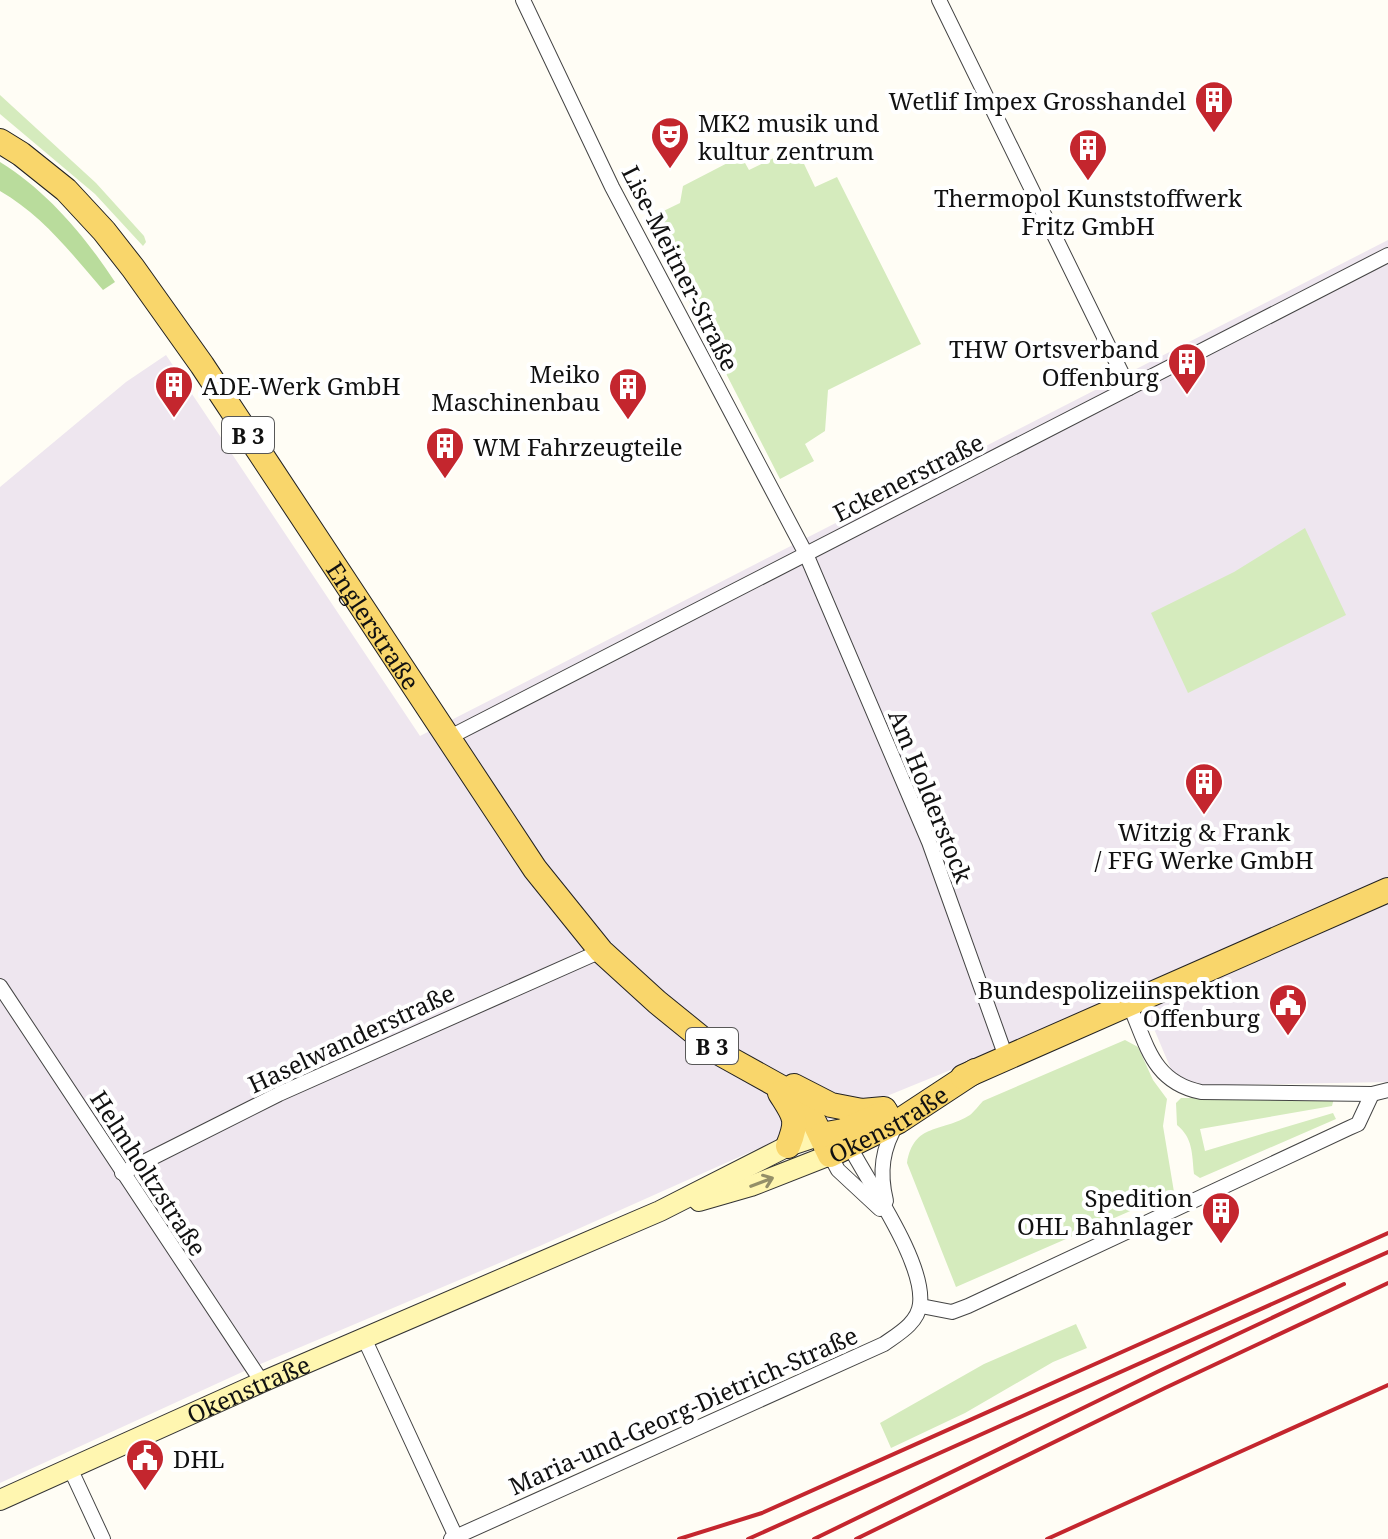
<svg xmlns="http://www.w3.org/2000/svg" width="1388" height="1539" viewBox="0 0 1388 1539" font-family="'Noto Serif',serif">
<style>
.industrial{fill:#eee6ef}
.green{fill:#d5ebbd}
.forest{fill:#b9dc9c}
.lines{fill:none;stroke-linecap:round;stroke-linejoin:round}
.minor-casing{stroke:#444;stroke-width:16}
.secondary-casing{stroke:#333;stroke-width:22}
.primary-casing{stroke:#222;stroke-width:26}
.minor{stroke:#fff;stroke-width:14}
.secondary{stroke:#fff6b0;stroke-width:20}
.primary{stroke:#f9d66b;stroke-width:24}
.rail{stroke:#c4262e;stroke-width:4}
.oneway{stroke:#948f68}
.labels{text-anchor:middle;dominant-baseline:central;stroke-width:8;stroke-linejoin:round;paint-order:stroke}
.shield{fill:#fff;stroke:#585858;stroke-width:2}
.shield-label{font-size:22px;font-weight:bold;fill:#111}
.poi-label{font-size:24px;fill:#111;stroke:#fff;text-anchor:end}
.street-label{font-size:24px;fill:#111;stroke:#fff}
</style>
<rect width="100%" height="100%" fill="#fffdf5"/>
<polygon class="industrial" points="1388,240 1388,1082 1178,1086 1139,993 757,1149 542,1245 251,1368 0,1483 0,487 126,382 166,355 420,736"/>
<g class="green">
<polygon points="0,95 96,183 144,236 146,242 143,246 95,194 0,114"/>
<polygon points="796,147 815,187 837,177 921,344 828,390 825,431 805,444 814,461 780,479 647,219 680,203 683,186 741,156 749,170"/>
<polygon points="1305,528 1346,615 1188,693 1151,613 1234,572"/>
<path d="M 1125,1040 L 1138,1047 L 1153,1080 L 1167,1099 L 1163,1126 L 1174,1192 L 956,1287 L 907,1163 C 914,1122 942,1133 970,1115 C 974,1112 979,1105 983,1101 Z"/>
<path d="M 1181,1098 L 1334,1098 L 1332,1106 L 1200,1129 L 1205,1151 L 1333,1113 L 1336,1119 L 1200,1178 L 1194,1174 C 1192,1154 1193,1138 1177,1125 L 1176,1103 Z"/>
<polygon points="1076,1324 1087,1348 1053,1362 965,1413 891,1448 880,1423 984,1364"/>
</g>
<path class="forest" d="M 0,162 C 47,191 85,236 115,282 L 103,290 C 72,254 42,215 0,191 Z"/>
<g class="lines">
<g class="minor-casing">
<g id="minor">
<polyline points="523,0 612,187 806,554 929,842 1006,1057"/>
<polyline points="939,0 1129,388"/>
<polyline points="448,738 1388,255"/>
<polyline points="0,986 262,1382"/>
<path d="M 1129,1004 C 1147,1044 1152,1082 1201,1092 L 1372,1094 L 1388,1090"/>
<polyline points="830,1155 838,1170 880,1209"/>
<polyline points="122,1173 279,1094 601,951"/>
<path d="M 886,1201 C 879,1172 882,1148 898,1122"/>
<polyline points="921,1306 952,1312 968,1306 1349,1128 1358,1124 1372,1094"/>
<polyline points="364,1338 456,1537"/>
<polyline points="70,1468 103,1539"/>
<path d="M 451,1539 L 884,1344 C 898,1334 918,1323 920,1304 C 925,1263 870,1185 850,1147"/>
</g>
</g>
<g class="secondary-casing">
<g id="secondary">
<polyline points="699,1201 751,1186 830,1155"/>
<path id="s1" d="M 0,1500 L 262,1382 L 660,1211 L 788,1146 L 821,1135"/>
</g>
</g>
<g class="primary-casing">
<g id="primary">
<path id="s2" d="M 0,141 L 21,154 L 66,190 L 104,231 L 133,268 L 202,365 L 535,869 L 601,951 L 657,1002 L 721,1054 L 793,1094 L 809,1111 L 830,1155 L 899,1121 L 975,1071"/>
<polyline points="963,1077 1388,890"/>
<polyline points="794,1086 831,1105 862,1111 884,1109"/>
<path d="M 780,1093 C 795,1117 799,1119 788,1146"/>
<polyline points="821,1135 843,1131 886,1112"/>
</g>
</g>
<use href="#minor" class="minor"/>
<use href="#secondary" class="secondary"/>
<use href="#primary" class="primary"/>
<g class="rail">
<polyline points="679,1539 762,1513 1388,1233"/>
<polyline points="748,1539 1388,1252"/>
<polyline points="814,1539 1157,1372 1344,1284"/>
<polyline points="856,1539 1165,1388 1388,1283"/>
<polyline points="1047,1539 1388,1385"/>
</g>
</g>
<defs><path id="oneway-shaft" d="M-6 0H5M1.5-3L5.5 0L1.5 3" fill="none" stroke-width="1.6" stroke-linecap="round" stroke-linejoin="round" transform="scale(2)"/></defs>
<use class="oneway" href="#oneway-shaft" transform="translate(762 1182) rotate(-21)"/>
<defs>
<g id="building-pin" transform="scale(2)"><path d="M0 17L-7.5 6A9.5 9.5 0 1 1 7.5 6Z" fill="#c4262e" stroke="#fff"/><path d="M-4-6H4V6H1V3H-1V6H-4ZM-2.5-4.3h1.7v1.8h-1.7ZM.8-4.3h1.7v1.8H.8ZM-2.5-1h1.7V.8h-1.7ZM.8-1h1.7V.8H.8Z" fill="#fff"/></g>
<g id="theatre-pin" transform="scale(2)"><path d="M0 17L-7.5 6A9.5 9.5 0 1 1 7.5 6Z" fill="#c4262e" stroke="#fff"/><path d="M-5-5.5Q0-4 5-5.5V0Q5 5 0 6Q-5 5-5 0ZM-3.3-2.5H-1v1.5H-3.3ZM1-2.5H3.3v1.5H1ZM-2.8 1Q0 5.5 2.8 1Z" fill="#fff"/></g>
<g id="civic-pin" transform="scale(2)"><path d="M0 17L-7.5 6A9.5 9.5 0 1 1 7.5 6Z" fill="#c4262e" stroke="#fff"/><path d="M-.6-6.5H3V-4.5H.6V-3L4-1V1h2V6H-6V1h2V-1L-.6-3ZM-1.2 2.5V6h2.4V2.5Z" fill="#fff"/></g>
</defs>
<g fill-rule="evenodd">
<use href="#building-pin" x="1214" y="100"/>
<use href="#theatre-pin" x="670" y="136"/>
<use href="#building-pin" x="1088" y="148"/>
<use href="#building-pin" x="1187" y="362"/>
<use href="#building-pin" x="174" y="385"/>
<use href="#building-pin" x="628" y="387"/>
<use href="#building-pin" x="445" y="446"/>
<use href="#building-pin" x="1204" y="782"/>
<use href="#civic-pin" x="1288" y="1003"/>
<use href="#building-pin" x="1221" y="1211"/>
<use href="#civic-pin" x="145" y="1458"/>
</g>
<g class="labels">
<g class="shield">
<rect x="222" y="417" width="52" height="36" rx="6"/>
<rect x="686" y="1028" width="52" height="36" rx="6"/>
</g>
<g class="shield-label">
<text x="248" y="435">B 3</text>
<text x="712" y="1046">B 3</text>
</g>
<g class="poi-label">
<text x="1186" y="100">Wetlif Impex Grosshandel</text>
<text x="698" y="122" text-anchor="start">MK2 musik und<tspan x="698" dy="28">kultur zentrum</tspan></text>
<text x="1088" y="197" text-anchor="middle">Thermopol Kunststoffwerk<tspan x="1088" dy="28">Fritz GmbH</tspan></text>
<text x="1159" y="348">THW Ortsverband<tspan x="1159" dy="28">Offenburg</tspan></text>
<text x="600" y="373">Meiko<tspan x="600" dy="28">Maschinenbau</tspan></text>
<text x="202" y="385" text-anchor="start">ADE-Werk GmbH</text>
<text x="473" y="446" text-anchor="start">WM Fahrzeugteile</text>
<text x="1204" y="831" text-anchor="middle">Witzig &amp; Frank<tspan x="1204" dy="28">/ FFG Werke GmbH</tspan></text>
<text x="1260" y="989">Bundespolizeiinspektion<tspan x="1260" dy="28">Offenburg</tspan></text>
<text x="1193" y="1197">Spedition<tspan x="1193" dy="28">OHL Bahnlager</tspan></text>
<text x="173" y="1458" text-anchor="start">DHL</text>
</g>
<g class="street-label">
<text transform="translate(681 268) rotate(63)">Lise-Meitner-Straße</text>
<text transform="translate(908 477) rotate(-27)">Eckenerstraße</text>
<text stroke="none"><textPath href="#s2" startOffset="616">Englerstraße</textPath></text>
<text transform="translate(931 796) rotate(68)">Am Holderstock</text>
<text transform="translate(351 1038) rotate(-25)">Haselwanderstraße</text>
<text stroke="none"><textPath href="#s2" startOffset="1392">Okenstraße</textPath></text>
<text transform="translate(149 1173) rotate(57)">Helmholtzstraße</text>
<text stroke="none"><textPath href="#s1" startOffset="272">Okenstraße</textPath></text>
<text transform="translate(683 1410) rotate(-24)">Maria-und-Georg-Dietrich-Straße</text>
</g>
</g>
</svg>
